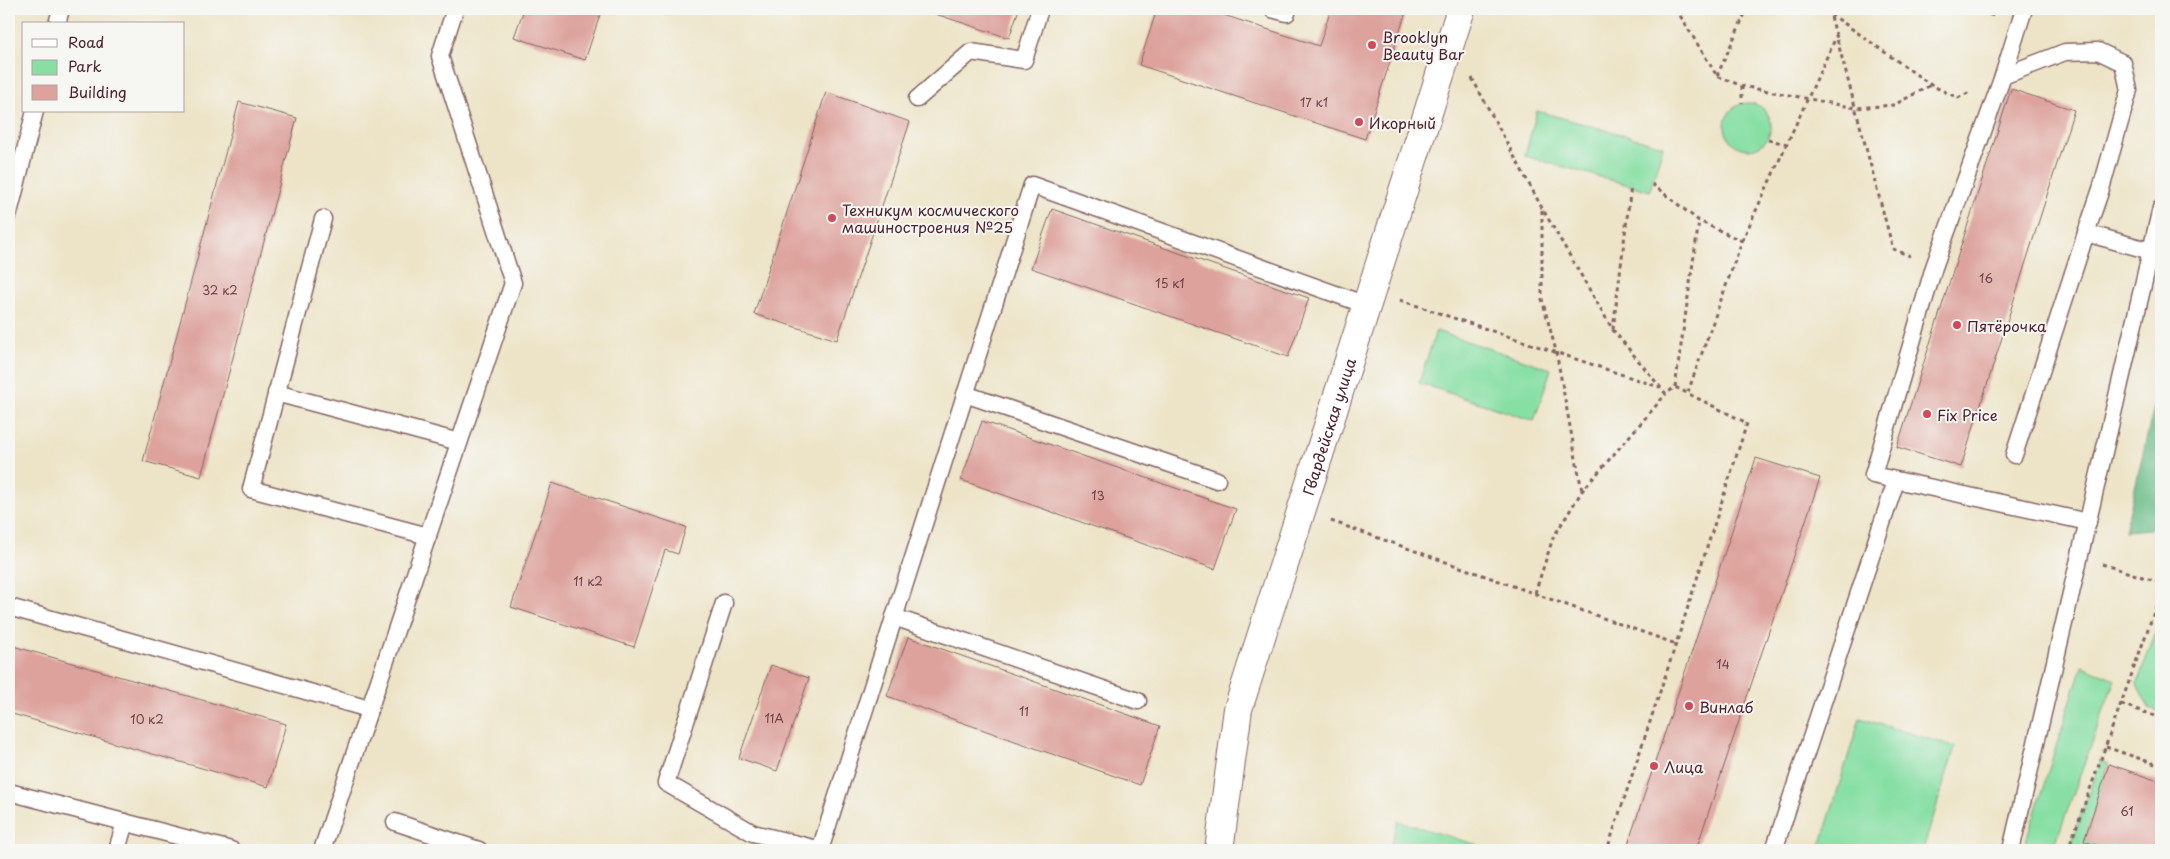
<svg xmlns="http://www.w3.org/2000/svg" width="2170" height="859" viewBox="0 0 2170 859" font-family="'Playpen Sans',sans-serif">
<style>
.green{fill:#87dfa4;stroke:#687f68}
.forest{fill:#6dbe8a;stroke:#5c6e5a}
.building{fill:#dda29c}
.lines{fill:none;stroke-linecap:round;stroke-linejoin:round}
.lane-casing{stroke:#836462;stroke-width:19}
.secondary-casing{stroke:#836462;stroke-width:30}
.path{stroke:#836462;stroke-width:3;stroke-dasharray:4 4;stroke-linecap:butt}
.lane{stroke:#fff;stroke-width:16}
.secondary{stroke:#fff;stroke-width:28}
.poi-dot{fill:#d1495b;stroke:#f6f6f2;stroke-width:2}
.labels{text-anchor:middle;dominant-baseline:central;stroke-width:4;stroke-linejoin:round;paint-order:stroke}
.number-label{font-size:12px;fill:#6f4047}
.poi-label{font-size:15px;fill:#4a1f2b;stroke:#f6f6f2;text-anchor:start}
.street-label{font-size:15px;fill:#4a1f2b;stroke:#f6f6f2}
</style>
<rect width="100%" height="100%" fill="#f6f6f2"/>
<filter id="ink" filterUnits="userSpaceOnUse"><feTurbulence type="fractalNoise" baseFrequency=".02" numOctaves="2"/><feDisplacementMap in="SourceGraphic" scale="10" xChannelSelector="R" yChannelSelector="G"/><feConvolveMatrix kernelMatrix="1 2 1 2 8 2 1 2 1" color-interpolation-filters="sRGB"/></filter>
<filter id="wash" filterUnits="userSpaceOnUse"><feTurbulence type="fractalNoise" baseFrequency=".0096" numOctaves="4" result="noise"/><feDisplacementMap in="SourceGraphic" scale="20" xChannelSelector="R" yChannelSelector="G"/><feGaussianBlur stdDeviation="1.12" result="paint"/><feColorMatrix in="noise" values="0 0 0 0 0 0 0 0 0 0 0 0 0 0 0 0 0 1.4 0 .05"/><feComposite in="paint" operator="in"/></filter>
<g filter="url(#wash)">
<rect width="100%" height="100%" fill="#ede4c8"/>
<g class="green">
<circle cx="1748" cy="126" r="23"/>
<polygon points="1537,111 1663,146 1650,191 1525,156"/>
<polygon points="1436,331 1551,369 1534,421 1419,383"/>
<polygon points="2161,618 2161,712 2149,708 2137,684"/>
<polygon points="2082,666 2115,679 2053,850 2023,850"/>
<polygon points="1860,718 1955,747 1923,850 1819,850"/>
<polygon points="2101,760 2109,764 2084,841 2111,850 2068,850"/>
<polygon points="1398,821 1494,850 1389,850"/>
</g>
<polygon class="forest" points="2161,376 2161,524 2150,529 2125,531"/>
<g id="blocks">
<g class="building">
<polygon points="524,9 602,9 585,60 514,37"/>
<polygon points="920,9 1019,9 1009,38"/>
<polygon points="1157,9 1205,9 1319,46 1331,9 1407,9 1365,139 1139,65"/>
<polygon points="2011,89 2074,110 1961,467 1897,447"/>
<polygon points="826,92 910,122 837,340 754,314"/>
<polygon points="239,102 297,118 201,477 143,461"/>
<polygon points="1052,209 1309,298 1288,357 1031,268"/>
<polygon points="982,421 1236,509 1215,569 961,480"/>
<polygon points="1756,458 1820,478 1696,850 1626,850"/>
<polygon points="552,483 686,527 678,554 665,550 634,647 511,607"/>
<polygon points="908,637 1160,726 1140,785 887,696"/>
<polygon points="9,645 286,724 268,787 9,713"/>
<polygon points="771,665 809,678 777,771 739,758"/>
<polygon points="2109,764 2161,782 2161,850 2111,850 2084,841"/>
</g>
</g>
</g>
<g filter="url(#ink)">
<use href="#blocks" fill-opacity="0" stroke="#836462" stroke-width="1"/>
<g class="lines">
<g class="lane-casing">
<g id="lane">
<polyline points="1272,9 1287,13 1288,9"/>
<polyline points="2024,9 2003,76 1934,267 1873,475 2088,522"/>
<polyline points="57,24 61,9"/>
<polyline points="2003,76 2065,52 2098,51 2123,63 2129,90 2101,189 2086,233 2151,251"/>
<polyline points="917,99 971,52 1024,60 1040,9"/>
<polyline points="9,213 35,111"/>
<polyline points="323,219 251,489 428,536"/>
<polyline points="276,393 459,442"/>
<polyline points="965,394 1217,480"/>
<polyline points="2014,455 2086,233"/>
<polyline points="724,603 666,783 753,833 821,850"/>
<polyline points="9,607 369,709"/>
<polyline points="894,617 1138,701"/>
<polyline points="9,792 231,850"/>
<polyline points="395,822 479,850"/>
<polyline points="117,850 125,822"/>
<polyline points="322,850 513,283 440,56 455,9"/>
<polyline points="820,850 1032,185 1366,305"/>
<polyline points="1774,850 1896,481"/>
<polyline points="2011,850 2161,208"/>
</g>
</g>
<g class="secondary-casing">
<g id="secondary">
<path id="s1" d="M 1219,850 L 1238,709 L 1461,9"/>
</g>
</g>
<g class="path">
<polyline points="1676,9 1717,76 1742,86 1856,108 1894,105 1931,85"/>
<polyline points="1829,9 1893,249 1910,256"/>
<polyline points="1966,9 1995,16"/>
<polyline points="1831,14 1931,85 1958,98 1970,92"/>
<polyline points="1717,76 1747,9"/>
<polyline points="1472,78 1542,208 1613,330 1666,394 1675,387 1747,423 1676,644 1607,850"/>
<polyline points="1742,86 1742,103"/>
<polyline points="1768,140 1788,144"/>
<polyline points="1652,184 1699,221 1742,241 1688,392"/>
<polyline points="1542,210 1542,299 1556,351 1582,491"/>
<polyline points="1742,241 1837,35"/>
<polyline points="1400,300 1659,387"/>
<polyline points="1613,329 1631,186"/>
<polyline points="1675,387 1699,221"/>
<polyline points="1331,521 1676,644"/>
<polyline points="2102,564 2161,583"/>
<polyline points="1535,593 1553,538 1582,491 1666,394"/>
<polyline points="2121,704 2161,718"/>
<polyline points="2106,747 2161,766"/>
<polyline points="2068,850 2161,593"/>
</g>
<use href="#lane" class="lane"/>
<use href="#secondary" class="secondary"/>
</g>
</g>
<g class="poi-dot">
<circle cx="1372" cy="45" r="5"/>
<circle cx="1359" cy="122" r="5"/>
<circle cx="832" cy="218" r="5"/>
<circle cx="1957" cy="325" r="5"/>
<circle cx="1927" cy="414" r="5"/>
<circle cx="1689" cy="706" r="5"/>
<circle cx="1654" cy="766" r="5"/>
</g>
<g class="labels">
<g class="number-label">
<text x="1314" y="102">17 к1</text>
<text x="1986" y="278">16</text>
<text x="1170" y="283">15 к1</text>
<text x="220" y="290">32 к2</text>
<text x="1098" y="495">13</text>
<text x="588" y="581">11 к2</text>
<text x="1723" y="664">14</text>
<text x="1024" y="711">11</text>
<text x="774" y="718">11А</text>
<text x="147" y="719">10 к2</text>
<text x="2127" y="811">61</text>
</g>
<g class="poi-label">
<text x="1382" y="36">Brooklyn<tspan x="1382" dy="17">Beauty Bar</tspan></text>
<text x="1369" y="122">Икорный</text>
<text x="842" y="209">Техникум космического<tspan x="842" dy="17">машиностроения №25</tspan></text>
<text x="1967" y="325">Пятёрочка</text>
<text x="1937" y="414">Fix Price</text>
<text x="1699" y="706">Винлаб</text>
<text x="1664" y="766">Лица</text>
</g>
<g class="street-label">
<text stroke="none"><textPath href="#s1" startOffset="439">Гвардейская улица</textPath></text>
</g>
</g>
<rect width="2170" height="859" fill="none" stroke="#f6f6f2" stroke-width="30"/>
<rect x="22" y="22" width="162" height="90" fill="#f6f6f2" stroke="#b1a0a2"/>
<rect x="32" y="39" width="25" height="8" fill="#ffffff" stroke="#b1a0a2"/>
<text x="68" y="48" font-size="15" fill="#4a1f2b">Road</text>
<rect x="32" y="60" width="25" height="15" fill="#87dfa4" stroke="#b1a0a2"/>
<text x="68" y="72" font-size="15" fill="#4a1f2b">Park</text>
<rect x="32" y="85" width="25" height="15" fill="#dda29c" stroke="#b1a0a2"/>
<text x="68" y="98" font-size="15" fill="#4a1f2b">Building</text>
</svg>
